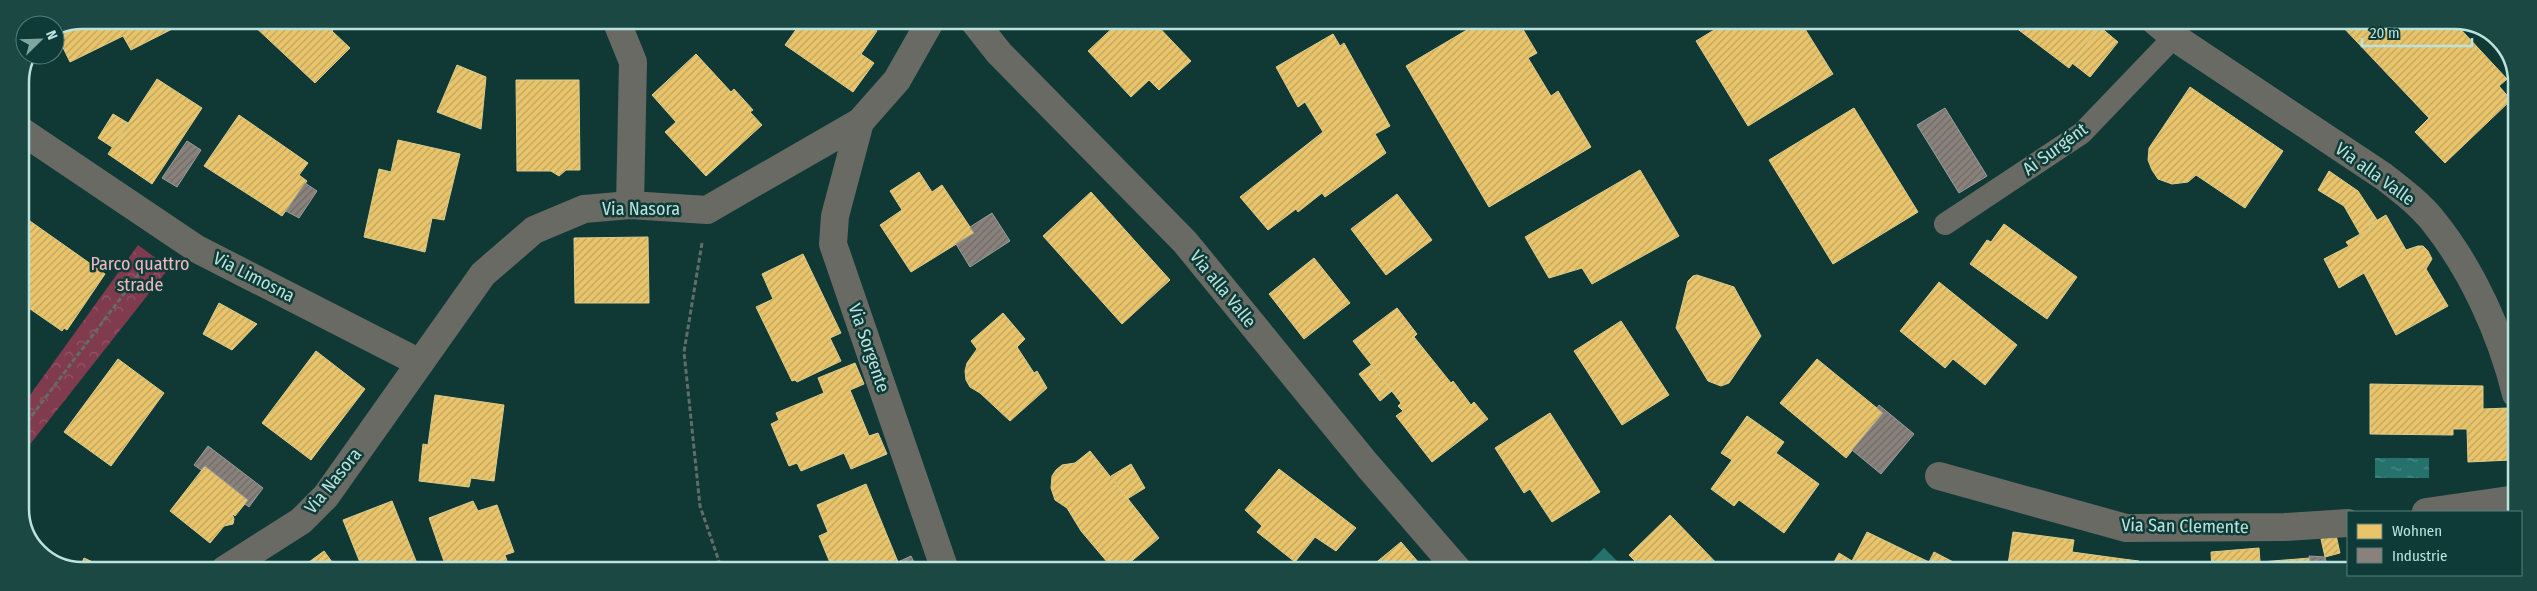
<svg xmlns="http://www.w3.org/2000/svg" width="2537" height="591" viewBox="0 0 2537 591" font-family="'Fira Sans Condensed',sans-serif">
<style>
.park{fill:url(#park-crowns)}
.water{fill:url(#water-ripples)}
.homes{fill:url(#homes-hatch);stroke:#dccd8c}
.industry{fill:url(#industry-hatch);stroke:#999e99}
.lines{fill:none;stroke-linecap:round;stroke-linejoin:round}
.path{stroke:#626c68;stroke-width:3;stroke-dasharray:5 2.5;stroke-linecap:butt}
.service{stroke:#696a64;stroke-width:22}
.minor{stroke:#696a64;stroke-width:28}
.labels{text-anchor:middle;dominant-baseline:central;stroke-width:5;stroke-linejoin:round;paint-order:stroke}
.street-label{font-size:18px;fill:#bce2dd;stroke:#0e3b37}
.park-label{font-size:18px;fill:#efb9c2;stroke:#0e3b37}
.rim{fill:none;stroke:#bce2dd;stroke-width:2.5}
</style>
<defs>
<pattern id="park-crowns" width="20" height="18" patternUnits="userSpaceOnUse" patternTransform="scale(1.25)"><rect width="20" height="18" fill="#813b4e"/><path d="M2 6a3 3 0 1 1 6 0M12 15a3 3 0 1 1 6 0" fill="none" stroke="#915767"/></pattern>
<pattern id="water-ripples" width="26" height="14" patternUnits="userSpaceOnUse" patternTransform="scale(1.25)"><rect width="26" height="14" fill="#25716b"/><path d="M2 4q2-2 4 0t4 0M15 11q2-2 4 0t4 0" fill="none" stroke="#4d8c87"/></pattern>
<pattern id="homes-hatch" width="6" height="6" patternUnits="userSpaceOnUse" patternTransform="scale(1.25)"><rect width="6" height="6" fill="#e9c46a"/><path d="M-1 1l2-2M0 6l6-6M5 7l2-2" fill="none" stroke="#bda460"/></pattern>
<pattern id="industry-hatch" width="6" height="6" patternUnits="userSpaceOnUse" patternTransform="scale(1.25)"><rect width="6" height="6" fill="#8a817c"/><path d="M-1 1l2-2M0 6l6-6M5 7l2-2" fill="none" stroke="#6d6c68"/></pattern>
</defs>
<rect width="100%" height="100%" fill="#103835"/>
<polygon class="park" points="138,245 169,268 20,457 20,409"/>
<g class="water">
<rect x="2375" y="458" width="54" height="20"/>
<polygon points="1604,548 1627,571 1594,571 1588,564"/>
</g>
<g class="homes">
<polygon points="82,20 175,20 178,26 131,50 123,36 70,62 55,31"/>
<polygon points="256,20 333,20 337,25 332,31 350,48 315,83 252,24"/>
<polygon points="803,20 862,20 877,31 861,54 874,63 853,92 785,45"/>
<polygon points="1120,21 1153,21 1191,61 1159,90 1149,80 1131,97 1088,51"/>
<polygon points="1482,21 1518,21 1537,53 1528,58 1551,96 1558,91 1591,147 1489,207 1406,66"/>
<polygon points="1729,21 1800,21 1833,74 1748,126 1696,41"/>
<polygon points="2007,21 2105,21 2069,68"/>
<polygon points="2343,21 2453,21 2507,79 2499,86 2511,100 2445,163 2415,132 2429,118 2340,24"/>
<polygon points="2100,27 2118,42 2090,77 2072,63"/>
<polygon points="1333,34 1340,46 1344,43 1390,126 1375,134 1386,153 1325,197 1322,193 1298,212 1296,209 1268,230 1240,197 1323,132 1305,102 1298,107 1276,67"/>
<polygon points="696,54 731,92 734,89 753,110 750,112 762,125 706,176 665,132 676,122 652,95"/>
<polygon points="457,65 486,77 481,129 437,112"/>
<polygon points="157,79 202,108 152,184 108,154"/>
<polygon points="516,80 579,80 580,170 566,170 559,176 551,171 517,171"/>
<polygon points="2190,87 2283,151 2245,208 2196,175 2188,182 2172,184 2158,179 2152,170 2148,160 2149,148"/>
<polygon points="1854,108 1918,212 1833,264 1769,160"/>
<polygon points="113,114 128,123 112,147 98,138"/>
<polygon points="239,115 308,163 299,175 307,181 282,216 204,166"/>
<polygon points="398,140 460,154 444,220 432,218 425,252 364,237 379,169 391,172"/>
<polygon points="1640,170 1679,236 1592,284 1582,268 1549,278 1525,237"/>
<polygon points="2329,171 2358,191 2377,220 2369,225 2371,228 2360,234 2344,206 2318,190"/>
<polygon points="919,172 932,192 942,185 974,233 911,272 880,225 902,210 890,191"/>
<polygon points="1091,192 1170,280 1122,324 1043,236"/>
<polygon points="1397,194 1432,240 1386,275 1351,229"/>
<polygon points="20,214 105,274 67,330 64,328 62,331 20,302"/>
<polygon points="2386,215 2406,250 2418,246 2423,246 2428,251 2432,259 2426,269 2448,306 2396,335 2364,273 2339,288 2324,259 2349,246 2346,242 2371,228 2369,225"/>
<polygon points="2004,224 2077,277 2047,319 1970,264 1987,240 1991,242"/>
<polygon points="648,237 649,303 575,303 574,238"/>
<polygon points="803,254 841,333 830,338 841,361 797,382 795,380 792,381 756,307 773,299 762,274"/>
<polygon points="1314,258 1350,303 1304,339 1269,294"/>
<polygon points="1697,275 1734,287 1761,336 1729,383 1721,386 1708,381 1676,328 1688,281 1693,276"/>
<polygon points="1939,282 2017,345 1985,385 1953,359 1945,368 1900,331"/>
<polygon points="219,303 257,324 232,350 203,334"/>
<polygon points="1397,308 1417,334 1414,337 1451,383 1453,381 1471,405 1474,402 1488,419 1432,462 1396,416 1403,411 1398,406 1401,403 1353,341"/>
<polygon points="1003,313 1025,339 1017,347 1034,373 1037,371 1047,388 1010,421 980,393 970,387 966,380 965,371 967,363 977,349 971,341"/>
<polygon points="1621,321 1669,395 1622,425 1574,351"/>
<polygon points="316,351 365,389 311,460 262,423"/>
<polygon points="118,359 164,393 111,466 64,432"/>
<polygon points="1817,359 1883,413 1846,458 1780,403"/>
<polygon points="855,363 864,384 850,390 869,436 878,433 887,454 851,469 844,453 801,471 797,463 789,466 771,424 779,420 776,413 824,393 818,378"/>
<polygon points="1371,365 1392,391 1380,401 1359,374"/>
<polygon points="2370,384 2483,386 2483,409 2508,408 2511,460 2468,462 2467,429 2453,429 2453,435 2370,434"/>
<polygon points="435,395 504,405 494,481 471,478 469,487 419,481 423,444 428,445"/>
<polygon points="1550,413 1600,492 1552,522 1530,489 1524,493 1495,448"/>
<polygon points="1747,416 1784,442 1776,453 1819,484 1784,533 1739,500 1734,506 1711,489 1732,460 1721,453"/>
<polygon points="1090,451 1159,538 1121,570 1114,570 1081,531 1067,508 1055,500 1051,488 1052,476 1056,470 1062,465 1075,463"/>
<polygon points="1131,464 1145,488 1127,499 1111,476"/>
<polygon points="205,466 248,500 235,516 232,513 234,519 233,524 224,526 210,543 170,511"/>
<polygon points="1279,469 1356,528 1336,551 1315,537 1295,562 1257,532 1262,526 1245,510"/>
<polygon points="866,484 900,567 892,570 833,570 819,536 828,532 817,505"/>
<polygon points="392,501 418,566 409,570 363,570 343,520"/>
<polygon points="473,501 478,511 497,505 514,552 505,555 510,570 447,570 429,518"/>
<polygon points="1670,515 1724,571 1645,571 1629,555"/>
<polygon points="1867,532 1929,562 1934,552 1959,565 1956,571 1829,571 1839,553 1852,561"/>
<polygon points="2013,532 2074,540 2072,552 2123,559 2121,571 2007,571"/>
<polygon points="2336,535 2340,553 2325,557 2321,539"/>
<polygon points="1401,542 1425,570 1367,570"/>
<polygon points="2259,548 2260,562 2310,558 2311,571 2212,571 2211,552"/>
<polygon points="324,551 338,570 298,570"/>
<polygon points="84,558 108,569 79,570"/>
<polygon points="2123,559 2139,561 2138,571 2121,571"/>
</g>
<g class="industry">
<polygon points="1945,108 1987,176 1959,193 1917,125"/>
<polygon points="187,141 201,150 177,187 162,178"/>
<polygon points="305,183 317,191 299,218 286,211"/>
<polygon points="992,213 1010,241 970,267 956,244 974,233 970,227"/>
<polygon points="1879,405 1914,434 1881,474 1852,450 1883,413 1877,408"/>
<polygon points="208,446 263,488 249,507 245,504 248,500 205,466 201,470 194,465"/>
<polygon points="911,556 918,570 892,570 900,567 898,562"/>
<polygon points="2309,556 2325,557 2328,571 2311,571"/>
</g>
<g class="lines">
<g class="path">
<polyline points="702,243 684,352 700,506 722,570"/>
<polyline points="20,435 30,418 151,258"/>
</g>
<polyline class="service" points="1945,224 2082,133 2174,37"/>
<g class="minor">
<polyline points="616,20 633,62 630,205"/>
<polyline points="973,20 999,53 1185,242 1368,466 1458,570"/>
<path d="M 2155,21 L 2174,37 L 2383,176 C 2401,190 2420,204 2434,222 C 2473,271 2501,334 2516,394"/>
<polyline points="860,122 835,216 833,244 945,570"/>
<polyline points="20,130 197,249 420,363"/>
<polyline points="1939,476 2126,528 2285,527 2348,523"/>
<polyline points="2426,512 2516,499"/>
<polyline points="224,570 301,521 326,496 483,274 534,230 584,209 630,205 707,210 860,122 897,80 931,20"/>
</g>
</g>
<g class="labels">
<g class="street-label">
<text transform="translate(2055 149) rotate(-36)">Ai Surgént</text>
<text transform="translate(2375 174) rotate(36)">Via alla Valle</text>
<text x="641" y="209">Via Nasora</text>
<text transform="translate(254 277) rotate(27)">Via Limosna</text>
<text transform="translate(1223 289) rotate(51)">Via alla Valle</text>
<text transform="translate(869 348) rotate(71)">Via Sorgente</text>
<text transform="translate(333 481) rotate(-51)">Via Nasora</text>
<text transform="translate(2185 526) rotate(1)">Via San Clemente</text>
</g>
<g class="park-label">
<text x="140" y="264">Parco quattro<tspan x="140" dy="21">strade</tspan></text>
</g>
</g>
<path d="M0 0H2537V591H0ZM82 29H2455A53 53 0 0 1 2508 82V509A53 53 0 0 1 2455 562H82A53 53 0 0 1 29 509V82A53 53 0 0 1 82 29Z" fill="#1c4844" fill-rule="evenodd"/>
<path class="rim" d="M82 29H2455A53 53 0 0 1 2508 82V509A53 53 0 0 1 2455 562H82A53 53 0 0 1 29 509V82A53 53 0 0 1 82 29Z"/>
<rect x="2347" y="511" width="175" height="65" fill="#0e3b37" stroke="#547e79"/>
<rect x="2357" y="524" width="25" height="15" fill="#e9c46a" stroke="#547e79"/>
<text x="2392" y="536" font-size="15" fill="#bce2dd">Wohnen</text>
<rect x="2357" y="548" width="25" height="15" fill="#8a817c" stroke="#547e79"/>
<text x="2392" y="561" font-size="15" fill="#bce2dd">Industrie</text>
<g transform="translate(40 40) rotate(67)"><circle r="24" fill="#0e3b37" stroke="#547e79"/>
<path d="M0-4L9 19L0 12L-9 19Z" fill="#80a6a2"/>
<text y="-8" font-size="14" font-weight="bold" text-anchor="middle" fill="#bce2dd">N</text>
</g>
<path d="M2362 38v8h110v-8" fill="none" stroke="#bce2dd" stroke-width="2.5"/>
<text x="2370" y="38" font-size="15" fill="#bce2dd" stroke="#0e3b37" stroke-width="4" paint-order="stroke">20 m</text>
</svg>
